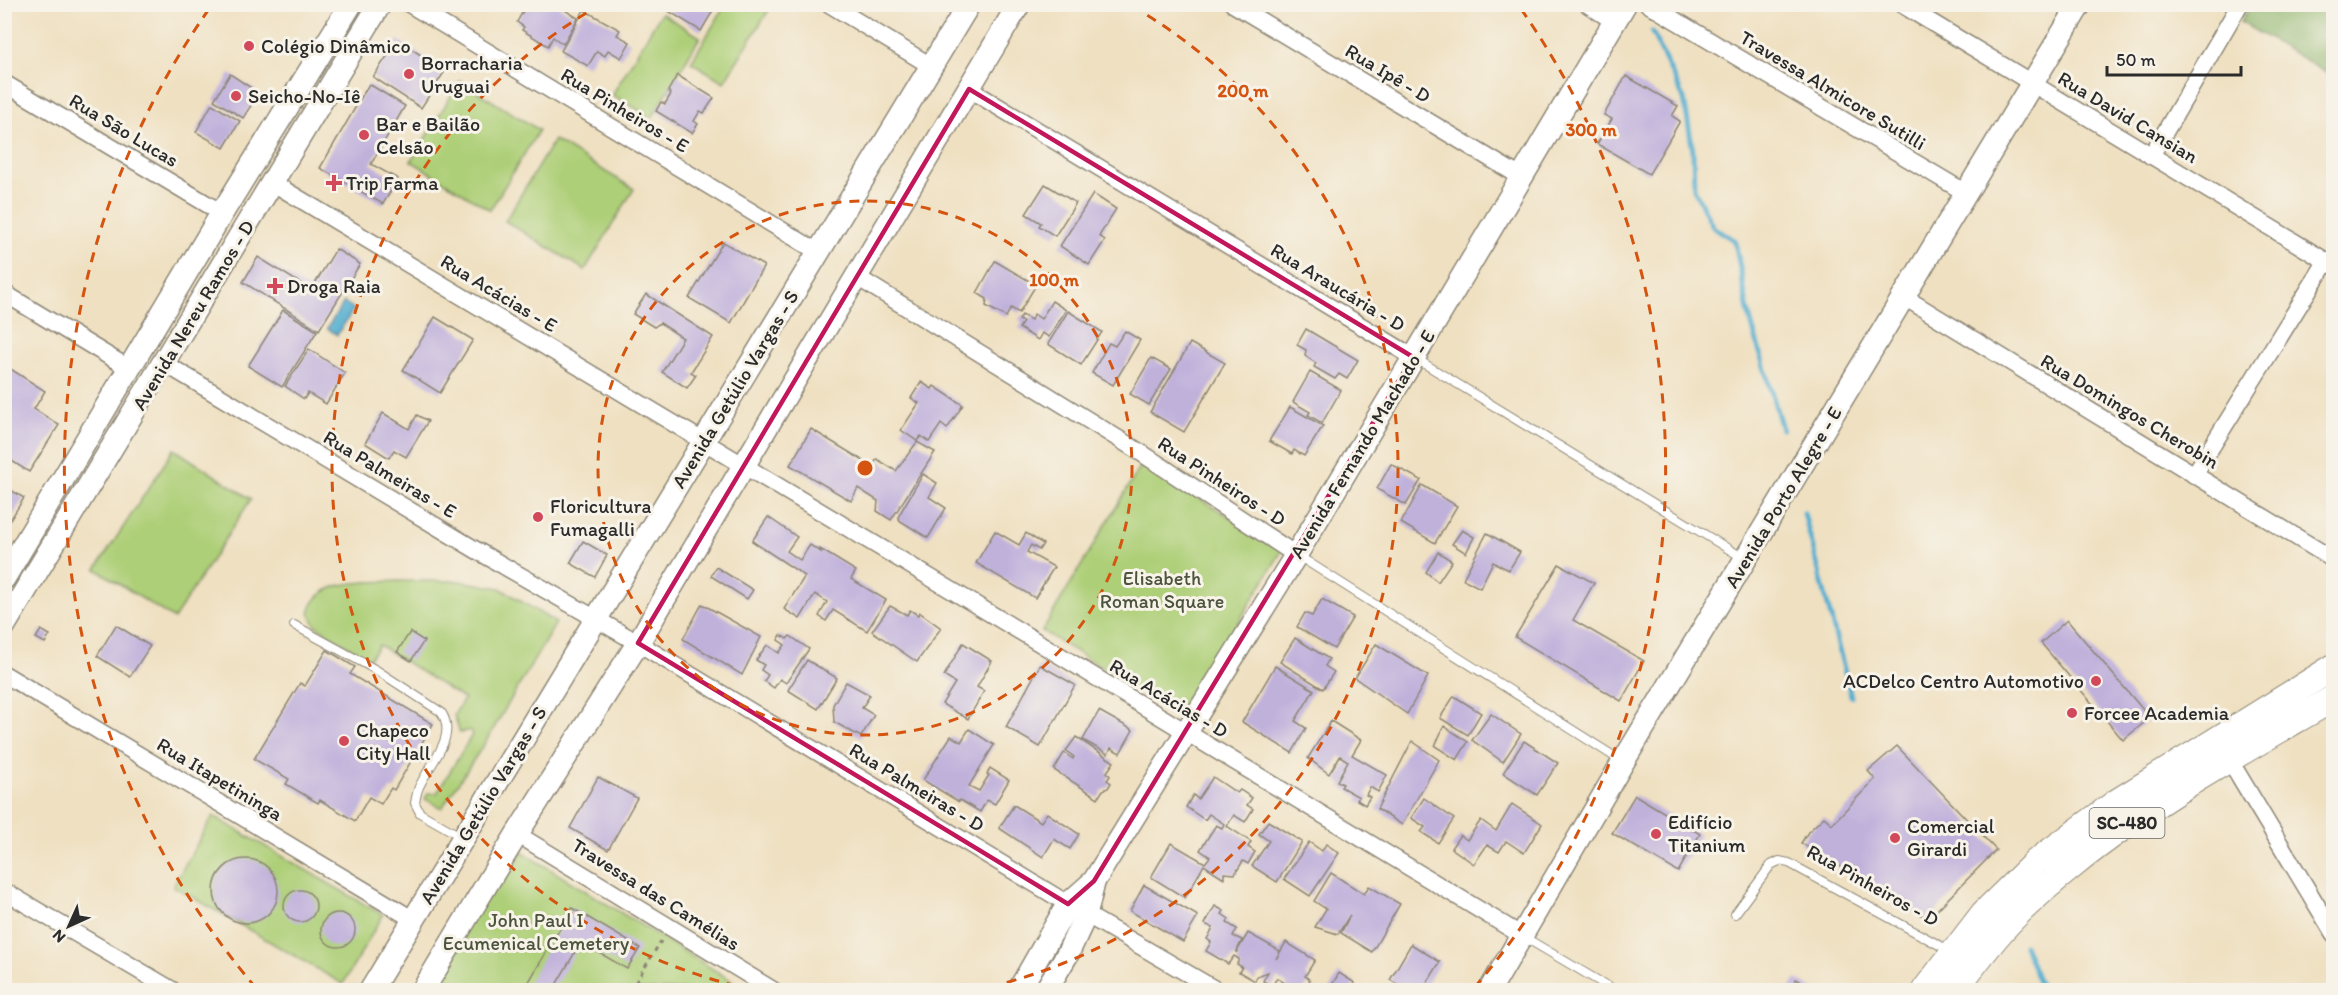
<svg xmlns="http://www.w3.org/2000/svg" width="2338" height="995" viewBox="0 0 2338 995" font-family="Itim,sans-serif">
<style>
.green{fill:#adcf77;stroke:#6c7d51;stroke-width:1.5}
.forest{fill:#8ab268;stroke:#5a6e4a;stroke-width:1.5}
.water{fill:#52aed0;stroke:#3e6c7e;stroke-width:1.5}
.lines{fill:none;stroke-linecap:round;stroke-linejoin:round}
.stream{stroke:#52aed0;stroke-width:5}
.building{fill:#c0b1db}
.lane-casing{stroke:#8d8676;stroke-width:10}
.street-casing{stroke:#8d8676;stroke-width:19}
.secondary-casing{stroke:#8d8676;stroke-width:25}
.primary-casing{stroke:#8d8676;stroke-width:28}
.path{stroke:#8d8676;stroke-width:3;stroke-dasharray:4.5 4.5;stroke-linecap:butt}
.lane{stroke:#fff;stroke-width:8}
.street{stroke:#fff;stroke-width:16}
.secondary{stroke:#fff;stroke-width:22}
.primary{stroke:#fff;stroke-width:26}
.marked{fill:none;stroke:#c2185b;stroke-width:4.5;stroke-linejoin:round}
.ring{fill:none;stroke:#d5540f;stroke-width:3;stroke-dasharray:10 8}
.poi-dot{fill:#d1495b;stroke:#f7f3e8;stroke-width:2}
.labels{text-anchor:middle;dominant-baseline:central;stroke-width:6;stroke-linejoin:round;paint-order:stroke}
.shield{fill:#f7f3e8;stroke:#686764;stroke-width:1.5}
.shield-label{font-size:18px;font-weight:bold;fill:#2b2b2b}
.poi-label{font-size:20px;fill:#2b2b2b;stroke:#f7f3e8;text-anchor:start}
.street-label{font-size:20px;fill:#2b2b2b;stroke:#f7f3e8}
.park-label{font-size:20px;fill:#4c543e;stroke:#f7f3e8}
.centre{fill:#d5540f;stroke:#f7f3e8;stroke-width:3}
.ring-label{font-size:18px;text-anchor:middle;font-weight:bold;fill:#d5540f;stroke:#f7f3e8;stroke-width:6;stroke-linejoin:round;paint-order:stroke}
</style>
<rect width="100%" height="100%" fill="#f7f3e8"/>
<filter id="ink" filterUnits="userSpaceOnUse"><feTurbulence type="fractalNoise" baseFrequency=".0167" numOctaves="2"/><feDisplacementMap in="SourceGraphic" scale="12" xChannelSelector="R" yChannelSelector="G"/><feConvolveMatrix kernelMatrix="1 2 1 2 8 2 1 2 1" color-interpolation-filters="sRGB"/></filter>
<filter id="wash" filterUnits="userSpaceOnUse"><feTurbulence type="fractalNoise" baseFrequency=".008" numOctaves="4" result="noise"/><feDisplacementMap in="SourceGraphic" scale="24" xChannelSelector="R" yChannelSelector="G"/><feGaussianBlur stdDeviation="1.35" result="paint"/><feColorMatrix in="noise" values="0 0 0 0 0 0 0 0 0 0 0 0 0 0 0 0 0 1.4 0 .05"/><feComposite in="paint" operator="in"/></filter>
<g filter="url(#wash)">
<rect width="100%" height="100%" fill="#efe0c1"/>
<g class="green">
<polygon points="726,4 772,5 724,82 691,62"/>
<polygon points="661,13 700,37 652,118 612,95"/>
<polygon points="460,81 539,130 490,210 411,161"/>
<polygon points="554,140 634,189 585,270 505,221"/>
<polygon points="174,449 251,499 174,619 96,569"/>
<polygon points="1142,464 1283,549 1182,716 1042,631"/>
<path d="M 397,581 L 459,581 L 500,588 L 556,623 L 488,738 L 442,808 L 425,799 L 428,793 L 437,793 L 472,735 L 470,730 L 460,733 L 454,715 L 464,699 L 379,645 L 369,659 L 316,626 L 309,613 C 318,577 368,583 397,581 Z"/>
<polygon points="213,816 383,915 343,984 173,886"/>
<polygon points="522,852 747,990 415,990"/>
</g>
<polygon class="forest" points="2251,5 2333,5 2333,76 2240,22"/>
<polygon class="water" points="344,302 354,309 337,335 327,328"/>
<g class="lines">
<g class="stream">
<polyline points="1652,32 1684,99 1693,151 1694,189 1713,227 1735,241 1748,311 1782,429"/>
<polyline points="1804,513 1851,696"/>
<polyline points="2024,945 2042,990"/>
</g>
</g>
<g id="blocks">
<g class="building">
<polygon points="527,4 555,4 578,18 563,44 553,37 548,46 522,30 524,27 517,22"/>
<polygon points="657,4 717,4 701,31"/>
<polygon points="584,10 620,30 617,35 630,42 621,58 608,50 605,56 597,51 588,66 561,51"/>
<polygon points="398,40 445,71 421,108 373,77"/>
<polygon points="230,74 259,93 243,118 214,100"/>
<polygon points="677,75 714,98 704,113 700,111 694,121 698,124 692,133 656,111 661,102 665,104 671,94 668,91"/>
<polygon points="1626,76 1678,106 1672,116 1680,121 1649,174 1597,144 1612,119 1604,115"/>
<polygon points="369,84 405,106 371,164 398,179 383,204 320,168"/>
<polygon points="212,104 240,121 224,148 196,132"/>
<polygon points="1045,184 1076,203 1055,236 1039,226 1041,223 1026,214"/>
<polygon points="1093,194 1116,209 1099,236 1105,240 1089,265 1060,246"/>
<polygon points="723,242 764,266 731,323 689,298"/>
<polygon points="336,249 360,264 319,330 243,282 258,257 311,290"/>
<polygon points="995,261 1036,285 1019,313 1011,308 1006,317 986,306 987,299 977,293"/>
<polygon points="646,294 713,337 691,372 696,375 687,388 662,372 683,338 660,323 654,327 633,314"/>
<polygon points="1052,301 1066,310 1049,337 1042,333 1038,340 1019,328 1023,322 1019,320 1022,315 1031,320 1034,314 1041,319"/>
<polygon points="283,310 317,331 282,387 248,366"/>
<polygon points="1068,311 1102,332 1081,365 1048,344"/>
<polygon points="435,317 473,340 440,393 403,370"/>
<polygon points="1306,329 1358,360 1347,379 1339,374 1335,379 1314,367 1316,363 1305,356 1306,350 1297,345"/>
<polygon points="1125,331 1140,340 1113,385 1092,373 1109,343 1115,346"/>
<polygon points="1190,343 1225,363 1184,432 1150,412"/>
<polygon points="309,349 345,373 326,404 308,393 304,399 285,386"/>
<polygon points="1151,358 1171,369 1149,405 1130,394"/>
<polygon points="9,368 45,391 34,409 59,425 29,472 4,456 4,375"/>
<polygon points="1310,372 1341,390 1322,423 1308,415 1310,412 1293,402"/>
<polygon points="921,382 932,389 934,386 963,405 947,429 941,424 929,442 921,436 917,441 901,430 919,403 911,398"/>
<polygon points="1290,407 1323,426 1304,456 1294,450 1292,454 1269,441"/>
<polygon points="383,413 409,429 417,415 428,421 406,457 394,450 389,458 365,443"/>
<polygon points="811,429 872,466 868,472 877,459 896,471 917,442 935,452 891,520 877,511 878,501 858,488 851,501 790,465"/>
<polygon points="1391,464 1421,480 1406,505 1377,489"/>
<polygon points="923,474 937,483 929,497 946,508 928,538 899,520 899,515"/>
<polygon points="1422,485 1457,506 1435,543 1401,523"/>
<polygon points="4,486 24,498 4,530"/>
<polygon points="768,517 797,537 787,551 800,560 810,545 821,552 820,549 856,571 851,579 886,600 867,631 833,610 826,621 819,616 827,602 815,594 800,619 784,609 805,576 752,541"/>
<polygon points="1462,530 1474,537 1466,553 1452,544"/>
<polygon points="995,531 1019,545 1026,533 1043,544 1039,550 1031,545 1027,552 1054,567 1035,598 976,563"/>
<polygon points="1487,533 1520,552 1509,570 1493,562 1480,588 1463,579"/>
<polygon points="583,541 607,555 595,577 570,563"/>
<polygon points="1438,552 1452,561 1438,582 1426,572"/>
<polygon points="1559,564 1594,583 1573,620 1644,661 1621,701 1515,637"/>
<polygon points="716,567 753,590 747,599 711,576"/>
<polygon points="1322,599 1353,617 1334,649 1297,627 1305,613 1312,616"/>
<polygon points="702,604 761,637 742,675 683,639"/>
<polygon points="890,606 907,615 910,610 918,615 919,612 941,628 917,662 872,631"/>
<polygon points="2067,620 2150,718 2123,740 2041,643"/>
<polygon points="116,625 150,646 130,677 97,656"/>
<polygon points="41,630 50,635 45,643 36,638"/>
<polygon points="410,632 424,641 411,661 397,652"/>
<polygon points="781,635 787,639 790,636 809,649 786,683 780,679 774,688 764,681 768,675 761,670 764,665 756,660 767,645 779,653 785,645 778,640"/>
<polygon points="1295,638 1329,659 1325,666 1334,672 1323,689 1280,662"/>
<polygon points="963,643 992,661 977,687 984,691 968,719 942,704 955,683 944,676"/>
<polygon points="1376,644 1428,676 1407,714 1355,678"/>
<polygon points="327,650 355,667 350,674 433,724 394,790 391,788 381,804 369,797 355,821 320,800 318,803 286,784 289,779 254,759 300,683 305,686"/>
<polygon points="807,660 837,678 818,709 788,690"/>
<polygon points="1040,665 1075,685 1040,747 1006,727"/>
<polygon points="1275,666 1314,690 1295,721 1306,728 1292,753 1242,722"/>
<polygon points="846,682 870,695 862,708 874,715 861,737 834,722 833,705"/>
<polygon points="1454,696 1481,713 1468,735 1440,718"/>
<polygon points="1099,711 1133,730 1120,753 1111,748 1108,754 1083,740"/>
<polygon points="1491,714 1521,734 1503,762 1472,740"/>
<polygon points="1331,721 1361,740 1352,755 1387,775 1378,792 1370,787 1366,795 1370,797 1365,805 1357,800 1359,797 1341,787 1343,784 1337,781 1348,761 1340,756 1329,774 1308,758"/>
<polygon points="1444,726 1468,742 1457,760 1435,746"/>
<polygon points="969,729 994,745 969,786 979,791 989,775 987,774 990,768 1009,780 995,804 987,800 980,812 960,800 959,802 923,780 951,736 961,742"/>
<polygon points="1076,737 1114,762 1107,772 1110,776 1107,780 1111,783 1108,788 1103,790 1098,798 1054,770 1064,753 1073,759 1074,757 1066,751"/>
<polygon points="1412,741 1439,760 1402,825 1377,809"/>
<polygon points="1524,741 1558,763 1537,795 1503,773"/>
<polygon points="1897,746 1996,850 1938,909 1931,921 1801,843 1808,832 1824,817 1832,824 1875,779 1868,771"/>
<polygon points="598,777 637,798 608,850 570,828"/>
<polygon points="1213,777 1237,793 1240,790 1252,798 1247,805 1253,809 1245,822 1234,815 1227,826 1251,842 1248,847 1255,852 1248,864 1243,861 1235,874 1224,873 1224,878 1204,865 1185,898 1151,877 1171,843 1205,863 1210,857 1200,850 1216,825 1222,828 1224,824 1209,814 1205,820 1186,807 1193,795 1198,799"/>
<polygon points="1635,795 1700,834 1678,872 1612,833"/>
<polygon points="1424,798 1454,819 1438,843 1421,832 1425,827 1411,818"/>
<polygon points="1512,804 1542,824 1524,853 1506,841 1499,852 1487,845 1474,864 1451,848 1460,835 1467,840 1481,820 1496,831"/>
<polygon points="1014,805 1041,822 1047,813 1079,834 1070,849 1054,839 1043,857 999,828"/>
<polygon points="1268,821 1302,842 1277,882 1252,866 1269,841 1259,834"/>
<polygon points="1309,842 1322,851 1326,844 1339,853 1310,896 1284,879"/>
<circle cx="246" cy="891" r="32"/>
<polygon points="1331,873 1364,894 1369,886 1400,904 1372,952 1341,933 1350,915 1338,934 1315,927 1326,909 1314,901"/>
<polygon points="1144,885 1198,916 1183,942 1130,911"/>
<circle cx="300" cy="906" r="16"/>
<polygon points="1215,906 1224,911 1222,914 1229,919 1227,923 1237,929 1233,936 1242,940 1236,953 1248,933 1280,951 1276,959 1286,942 1315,960 1305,976 1310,980 1304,990 1285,990 1288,985 1277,978 1272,986 1263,981 1268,972 1257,976 1255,981 1239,972 1242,967 1237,964 1239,959 1234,956 1228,964 1206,951 1211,942 1207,939 1213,928 1205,924"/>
<polygon points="572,908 640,948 627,969 581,942 553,990 524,990"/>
<circle cx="338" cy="930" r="17"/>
<polygon points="1411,944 1440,962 1423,990 1407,990 1390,980"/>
<polygon points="1339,973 1355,983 1351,990 1329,990"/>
<polygon points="1796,979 1816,990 1789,990"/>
</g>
</g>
</g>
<g filter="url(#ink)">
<use href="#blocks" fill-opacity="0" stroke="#8d8676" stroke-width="1.5"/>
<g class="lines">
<g class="lane-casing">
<g id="lane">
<polyline points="1415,358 1745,559"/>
<polyline points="1297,555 1623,762"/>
<path d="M 294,625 L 378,671 L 441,712 C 458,736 431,762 420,785 C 417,790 416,797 415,803 L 420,813 L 462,837"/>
<polyline points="1735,914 1771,865 1779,861 1789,863 1950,951"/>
<polyline points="1524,937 1614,990"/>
</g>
</g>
<g class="street-casing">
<g id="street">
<polyline points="409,4 818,252"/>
<polyline points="829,4 931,66"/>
<polyline points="1233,4 1521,177"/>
<polyline points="1587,4 1615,22"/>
<polyline points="1648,4 1966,193"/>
<polyline points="1901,4 2334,266"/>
<polyline points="4,83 222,213"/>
<polyline points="969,89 1413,357"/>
<polyline points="2151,156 2240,4"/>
<path d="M 273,183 C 690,431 1106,683 1521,935"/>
<polyline points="857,277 1143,454 1296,555"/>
<polyline points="4,293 130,369"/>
<polyline points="1904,297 2334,560"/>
<polyline points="164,363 476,550 638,643 1068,904 1216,990"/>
<polyline points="2194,475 2326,262"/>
<polyline points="4,674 414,920"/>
<polyline points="2229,759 2334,934"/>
<polyline points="517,834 773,990"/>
<polyline points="4,891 172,990"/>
</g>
</g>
<g class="secondary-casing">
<g id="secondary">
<polyline points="4,578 222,213 351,4"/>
<polyline points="4,626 380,4"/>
<polyline points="371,990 969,4"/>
<polyline points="423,990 517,834 638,643 1019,4"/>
<polyline points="1019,990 1068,904 1094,881 1296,555 1625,4"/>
<polyline points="1046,990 1068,953 1086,914 1094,881"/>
<polyline points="1490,990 1623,762 2080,4"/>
</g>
</g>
<g class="primary-casing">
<g id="primary">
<polyline points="1925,990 1984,913 2036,862 2117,802 2334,667"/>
<path d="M 1954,990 C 1970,970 1985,949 2002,930 C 2023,906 2048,885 2073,865 C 2153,800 2245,750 2334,698"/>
</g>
</g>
<polyline class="path" points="631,990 661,941"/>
<use href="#lane" class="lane"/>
<use href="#street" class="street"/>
<use href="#secondary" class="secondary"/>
<use href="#primary" class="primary"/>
</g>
</g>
<path class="marked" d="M 969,89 L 1413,357 L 1094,881 L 1068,904 L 638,643 Z"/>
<g class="ring">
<circle cx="865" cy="468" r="267"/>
<path d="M754 990A534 534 0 0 1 598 6M1132 6A534 534 0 0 1 976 990"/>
<path d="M256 988A801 801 0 0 1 209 9M1521 9A801 801 0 0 1 1474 988"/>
</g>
<g class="poi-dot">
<circle cx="249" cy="46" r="6"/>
<circle cx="409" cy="74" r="6"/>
<circle cx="236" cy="96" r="6"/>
<circle cx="364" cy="135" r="6"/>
<path d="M331 174h6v6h6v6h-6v6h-6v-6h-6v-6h6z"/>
<path d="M272 277h6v6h6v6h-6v6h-6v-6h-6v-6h6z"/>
<circle cx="538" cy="517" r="6"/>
<circle cx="2096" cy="681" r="6"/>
<circle cx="2072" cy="713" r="6"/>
<circle cx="344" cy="741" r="6"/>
<circle cx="1656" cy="834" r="6"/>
<circle cx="1895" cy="838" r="6"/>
</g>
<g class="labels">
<rect class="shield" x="2089.5" y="808" width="75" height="30" rx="4.5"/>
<g class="shield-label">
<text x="2127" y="823">SC-480</text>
</g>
<g class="poi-label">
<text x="261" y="46">Colégio Dinâmico</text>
<text x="421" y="63">Borracharia<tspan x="421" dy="23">Uruguai</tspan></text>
<text x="248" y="96">Seicho-No-Iê</text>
<text x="376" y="124">Bar e Bailão<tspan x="376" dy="23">Celsão</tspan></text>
<text x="346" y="183">Trip Farma</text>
<text x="287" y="286">Droga Raia</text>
<text x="550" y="506">Floricultura<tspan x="550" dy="23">Fumagalli</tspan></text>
<text x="2084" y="681" text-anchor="end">ACDelco Centro Automotivo</text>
<text x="2084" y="713">Forcee Academia</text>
<text x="356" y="730">Chapeco<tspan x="356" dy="23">City Hall</tspan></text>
<text x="1668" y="822">Edifício<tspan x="1668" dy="23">Titanium</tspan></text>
<text x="1907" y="826">Comercial<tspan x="1907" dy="23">Girardi</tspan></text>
</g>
<g class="street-label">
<text transform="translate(1388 73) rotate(31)">Rua Ipê - D</text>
<text transform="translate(1833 90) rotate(31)">Travessa Almicore Sutilli</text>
<text transform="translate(625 110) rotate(31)">Rua Pinheiros - E</text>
<text transform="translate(2128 117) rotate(31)">Rua David Cansian</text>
<text transform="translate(124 130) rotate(31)">Rua São Lucas</text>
<text transform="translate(1338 287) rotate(31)">Rua Araucária - D</text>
<text transform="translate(499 293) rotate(31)">Rua Acácias - E</text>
<text transform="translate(193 315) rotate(-59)">Avenida Nereu Ramos - D</text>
<text transform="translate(735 389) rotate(-59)">Avenida Getúlio Vargas - S</text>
<text transform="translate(2130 411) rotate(31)">Rua Domingos Cherobin</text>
<text transform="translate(1362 444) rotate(-59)">Avenida Fernando Machado - E</text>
<text transform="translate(390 474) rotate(31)">Rua Palmeiras - E</text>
<text transform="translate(1222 481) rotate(33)">Rua Pinheiros - D</text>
<text transform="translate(1783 497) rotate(-59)">Avenida Porto Alegre - E</text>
<text transform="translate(1169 698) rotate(31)">Rua Acácias - D</text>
<text transform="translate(220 779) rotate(31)">Rua Itapetininga</text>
<text transform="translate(917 787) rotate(31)">Rua Palmeiras - D</text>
<text transform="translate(483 805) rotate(-59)">Avenida Getúlio Vargas - S</text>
<text transform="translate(1873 885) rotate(29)">Rua Pinheiros - D</text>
<text transform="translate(656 894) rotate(32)">Travessa das Camélias</text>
</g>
<g class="park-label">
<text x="1162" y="578">Elisabeth<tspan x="1162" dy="23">Roman Square</tspan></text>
<text x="536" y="920">John Paul I<tspan x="536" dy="23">Ecumenical Cemetery</tspan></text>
</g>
</g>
<circle cx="865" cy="468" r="9" class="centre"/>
<g class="ring-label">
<text x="1243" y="97">200 m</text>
<text x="1591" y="136">300 m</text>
<text x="1054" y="286">100 m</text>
</g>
<rect width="2338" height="995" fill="none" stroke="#f7f3e8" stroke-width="24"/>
<g transform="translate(69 926) rotate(225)" stroke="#f7f3e8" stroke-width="4.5" paint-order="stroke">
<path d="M0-4.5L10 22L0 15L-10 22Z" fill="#2b2b2b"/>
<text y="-9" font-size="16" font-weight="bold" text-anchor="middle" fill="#2b2b2b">N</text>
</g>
<path d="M2107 66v9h134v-9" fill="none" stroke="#2b2b2b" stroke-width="3"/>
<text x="2116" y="66" font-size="18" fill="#2b2b2b" stroke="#f7f3e8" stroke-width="4.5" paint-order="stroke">50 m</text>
</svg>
